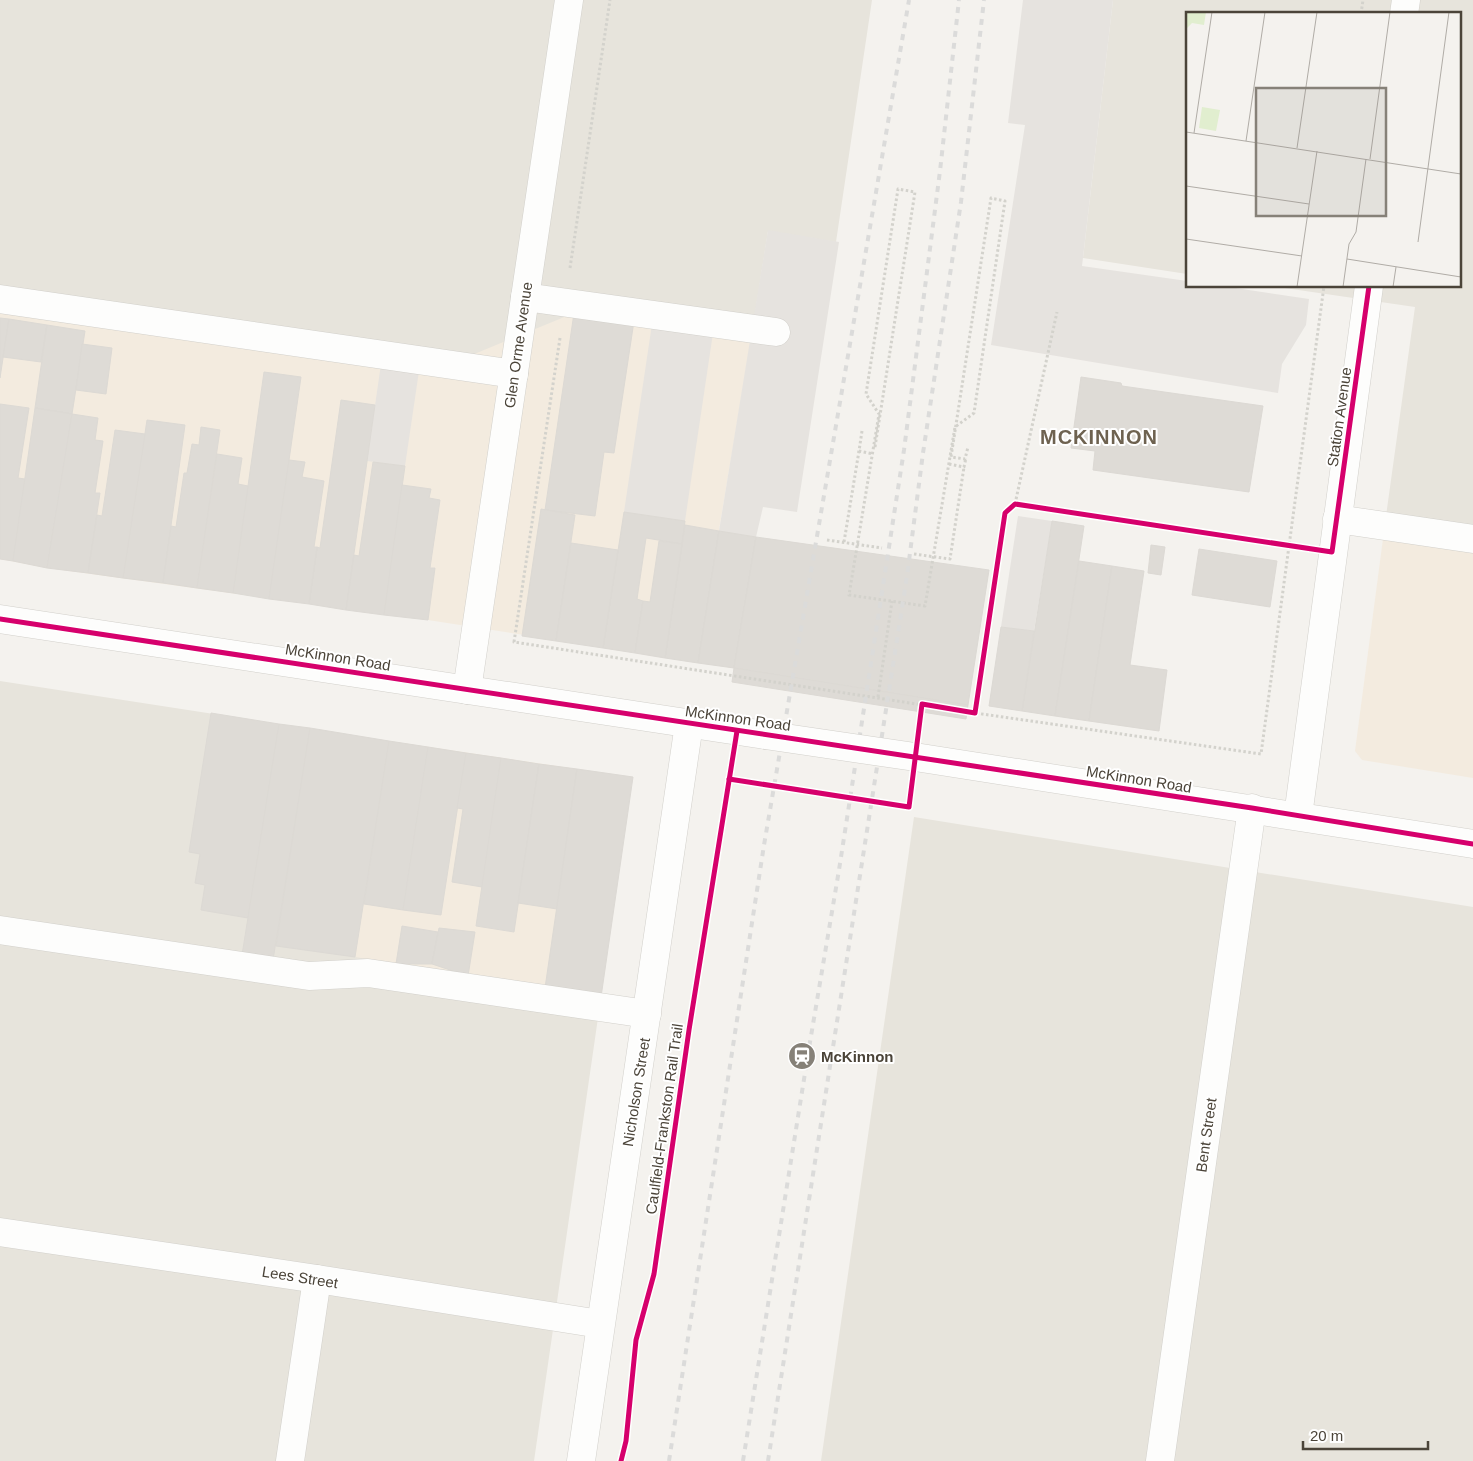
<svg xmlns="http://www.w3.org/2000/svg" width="1473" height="1461" viewBox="0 0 1473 1461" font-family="Helvetica,sans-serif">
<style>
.residential{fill:#e7e4dc}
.commercial{fill:#f3ebdf}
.parking{fill:#e6e3df}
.building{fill:#dedbd6;stroke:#dcd9d4}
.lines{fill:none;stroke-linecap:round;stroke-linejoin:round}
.minor-casing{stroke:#d2d0cb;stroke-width:29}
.path{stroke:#d3d2cc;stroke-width:3;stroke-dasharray:2.5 2.5;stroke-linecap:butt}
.minor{stroke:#fdfdfc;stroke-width:28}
.rail{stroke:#dbdbda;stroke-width:4;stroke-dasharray:6 6;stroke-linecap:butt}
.minor-bridge-casing{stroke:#d2d0cb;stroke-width:29;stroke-linecap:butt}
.minor-bridge{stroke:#fdfdfc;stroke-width:28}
.cycleway-casing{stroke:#fff;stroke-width:8}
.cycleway{stroke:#d6006c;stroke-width:5}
.labels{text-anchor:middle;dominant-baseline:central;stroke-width:4;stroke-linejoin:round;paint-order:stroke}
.street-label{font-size:15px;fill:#4b4439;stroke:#fff}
.poi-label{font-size:15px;font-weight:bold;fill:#4b4439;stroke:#fff;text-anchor:start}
.district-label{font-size:20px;font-weight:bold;letter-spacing:1px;fill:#6e6250;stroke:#fff}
.inset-road{fill:none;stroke:#b0aca6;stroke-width:1}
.view{fill:#868178;fill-opacity:0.15;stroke:#868178;stroke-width:2.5}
.inset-edge{fill:none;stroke:#4b4439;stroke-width:2.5}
</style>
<rect width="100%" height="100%" fill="#f4f2ee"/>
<g class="residential">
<polygon points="0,0 872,0 836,242 768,231 751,339 467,357 0,289"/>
<polygon points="1113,0 1473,0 1473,528 1386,516 1415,307 1271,286 1459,286 1459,14 1187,14 1187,274 1083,258"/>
<polygon points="0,681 389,741 364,904 601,997 534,1461 0,1461"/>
<polygon points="914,817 1473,907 1473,1461 821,1461"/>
</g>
<g class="commercial">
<polygon points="0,289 467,357 574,313 751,339 719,530 756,537 734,668 428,620 47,568 0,559"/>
<polygon points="1386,516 1473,528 1473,778 1362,760 1355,751"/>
<polygon points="389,741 577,769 601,997 355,957"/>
</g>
<g class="parking">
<polygon points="1023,0 1113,0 1082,266 1187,281 1187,286 1222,286 1309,299 1306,325 1282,364 1278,393 991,345 1025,125 1008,123"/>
<polygon points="768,230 839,242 797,512 763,507 756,537 719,531"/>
<polygon points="652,324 713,333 685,521 624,512"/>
<polygon points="381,364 419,371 405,466 367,461"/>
<polygon points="1018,516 1052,521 1034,631 1001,627"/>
</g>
<g class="building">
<polygon points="574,313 634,321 614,453 604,452 595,516 545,510"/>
<polygon points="0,318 9,319 0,378"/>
<polygon points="9,319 47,325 41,362 3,357"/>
<polygon points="47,325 85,331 72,414 35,408"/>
<polygon points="82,344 112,348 106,394 76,390"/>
<polygon points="264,372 301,377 269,599 233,593"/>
<polygon points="1081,377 1121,383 1122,386 1263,406 1249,492 1093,470 1095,451 1071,448"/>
<polygon points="341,400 375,405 346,610 309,604 317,547 320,548"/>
<polygon points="0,404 29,408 18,478 25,479 13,561 0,559"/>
<polygon points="35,408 72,414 47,568 13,561"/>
<polygon points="72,414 98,418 95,440 103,441 95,493 100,493 88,573 47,568"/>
<polygon points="147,420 185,425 163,583 123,578"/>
<polygon points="201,427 220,430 197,588 163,583 171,526 176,527 184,473 187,473 192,444 199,445"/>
<polygon points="115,430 145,434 123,578 88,573 97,515 102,516"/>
<polygon points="217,454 242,458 238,484 248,486 233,593 197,588"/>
<polygon points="289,460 305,462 302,477 324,481 314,547 317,547 309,604 269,599"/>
<polygon points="373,462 405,466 384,615 346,610 354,555 359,556"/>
<polygon points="402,485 431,489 429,498 440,500 430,568 435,568 428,620 384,615"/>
<polygon points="541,509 575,515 556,641 522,636"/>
<polygon points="624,512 685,521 682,544 646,538 637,599 643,601 635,653 603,648"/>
<polygon points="1052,521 1084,526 1055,716 1022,711"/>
<polygon points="685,525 719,531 698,663 665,658"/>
<polygon points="719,531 756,537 734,668 698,663"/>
<polygon points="756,537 989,570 968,705 734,668"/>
<polygon points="659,541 682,544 665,658 635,653 643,601 650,602"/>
<polygon points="571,543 618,550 603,648 556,641"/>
<polygon points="1151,545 1165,547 1161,575 1148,573"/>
<polygon points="1199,549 1277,561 1270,607 1192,595"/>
<polygon points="1079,561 1112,566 1089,721 1055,716"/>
<polygon points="1112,566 1144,571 1130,665 1167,670 1159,731 1089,721"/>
<polygon points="1001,627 1034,631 1022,711 989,706"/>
<polygon points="734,668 968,705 966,719 732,682"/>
<polygon points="211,713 279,724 248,918 201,910 205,885 195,883 200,854 189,852"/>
<polygon points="279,724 310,728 273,960 242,955"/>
<polygon points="310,728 389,741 355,957 276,946"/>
<polygon points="389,741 428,747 403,910 364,904"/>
<polygon points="428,747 466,753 441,915 403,910"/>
<polygon points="466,753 501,758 482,887 452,882 463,809 457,808"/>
<polygon points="501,758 539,764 514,932 476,926"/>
<polygon points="539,764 577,769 557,909 518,903"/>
<polygon points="577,769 633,777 601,997 545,988"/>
<polygon points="402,926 438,932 432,964 396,964"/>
<polygon points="439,928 475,932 468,976 432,964"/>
</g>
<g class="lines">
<g class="minor-casing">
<g id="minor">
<polyline points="1404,14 1406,0"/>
<polyline points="525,297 776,332"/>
<polyline points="0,299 514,374"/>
<polyline points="1337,519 1473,539"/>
<polyline points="0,619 765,735"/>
<polyline points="467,690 569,0"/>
<polyline points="915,757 1473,844"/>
<polyline points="1298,816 1369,286"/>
<polyline points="0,930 309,976 368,973 647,1014"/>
<polyline points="0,1232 317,1279 600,1324"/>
<polyline points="290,1461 317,1279"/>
<polyline points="581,1461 689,724"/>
<polyline points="1160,1461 1252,808"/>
</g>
</g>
<g class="path">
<polyline points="1361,14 1363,0"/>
<polyline points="570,268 610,0"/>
<polyline points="560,338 514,642 975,713 1261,754 1324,286"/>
<polyline points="862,431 859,451 873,454"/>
<polyline points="875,447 915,192 898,189 866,394 879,414 849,595 925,606 955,427 974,413 1005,201 991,198 951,457 965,459 968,447"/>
<polyline points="949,464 964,467 966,458"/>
<polyline points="1015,504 1057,312"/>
<polyline points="827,540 882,548"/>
<polyline points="844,542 859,451"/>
<polyline points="914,554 950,559 964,467"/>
<polyline points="878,697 892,601"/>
</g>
<use href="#minor" class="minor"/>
<g class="rail">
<polyline points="669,1461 764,845 909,0"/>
<polyline points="743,1461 809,1048 839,870 904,450 940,171 959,0"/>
<polyline points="768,1461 907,576 923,453 961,202 984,0"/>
</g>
<g class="minor-bridge-casing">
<polyline id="minor-bridge" points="765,735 915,757"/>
</g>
<use href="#minor-bridge" class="minor-bridge"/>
<g class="cycleway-casing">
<g id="cycleway">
<polyline points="0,619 1252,808 1473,844"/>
<polyline points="729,779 909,807 922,704 975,713 1005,513 1015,504 1332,552 1369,286"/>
<polyline points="621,1461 626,1441 636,1340 654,1274 689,1030 737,731"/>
</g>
</g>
<use href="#cycleway" class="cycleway"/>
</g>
<defs>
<g id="station-disc" transform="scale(1.4375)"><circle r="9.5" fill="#868178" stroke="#fff"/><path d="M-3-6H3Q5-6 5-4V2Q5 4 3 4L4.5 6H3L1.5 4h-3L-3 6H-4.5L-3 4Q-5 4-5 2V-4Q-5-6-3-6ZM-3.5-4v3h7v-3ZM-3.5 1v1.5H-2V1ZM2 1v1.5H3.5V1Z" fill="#fff"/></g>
</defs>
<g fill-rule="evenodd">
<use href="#station-disc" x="802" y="1056"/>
</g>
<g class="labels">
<g class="street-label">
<text transform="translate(518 345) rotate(-82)">Glen Orme Avenue</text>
<text transform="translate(1339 417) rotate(-82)">Station Avenue</text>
<text transform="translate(338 657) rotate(9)">McKinnon Road</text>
<text transform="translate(738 718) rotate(8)">McKinnon Road</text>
<text transform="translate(1139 779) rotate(9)">McKinnon Road</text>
<text transform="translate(636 1092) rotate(-81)">Nicholson Street</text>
<text transform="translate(664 1119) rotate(-82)">Caulfield-Frankston Rail Trail</text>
<text transform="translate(1206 1135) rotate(-82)">Bent Street</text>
<text transform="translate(300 1277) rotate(9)">Lees Street</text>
</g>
<g class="poi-label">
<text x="821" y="1056">McKinnon</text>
</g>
<g class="district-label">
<text x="1099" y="437">MCKINNON</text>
</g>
</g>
<g transform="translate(1186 12)">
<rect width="275" height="275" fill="#f4f2ee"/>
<path d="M 0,0 L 20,0 L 18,13 L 6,11 L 0,17 ZM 16,95 L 34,98 L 30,119 L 13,116 Z" fill="#e1eecf"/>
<path class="inset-road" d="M 0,120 L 275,162M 8,121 L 26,0M 60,129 L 79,0M 111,136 L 131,0M 184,147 L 204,0M 0,174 L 123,192M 0,227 L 116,244M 232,230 L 263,0M 161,247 L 275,265M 111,275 L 131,139M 157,275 L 163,232 L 170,220 L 180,147M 207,275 L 210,255"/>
<path class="view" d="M 70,76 L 200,76 L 200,204 L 70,204 Z"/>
<rect width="275" height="275" class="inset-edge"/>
</g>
<path d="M1303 1441v8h125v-8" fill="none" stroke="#4b4439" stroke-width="2.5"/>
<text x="1310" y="1441" font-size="15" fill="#4b4439" stroke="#ffffff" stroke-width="4" paint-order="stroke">20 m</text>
</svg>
